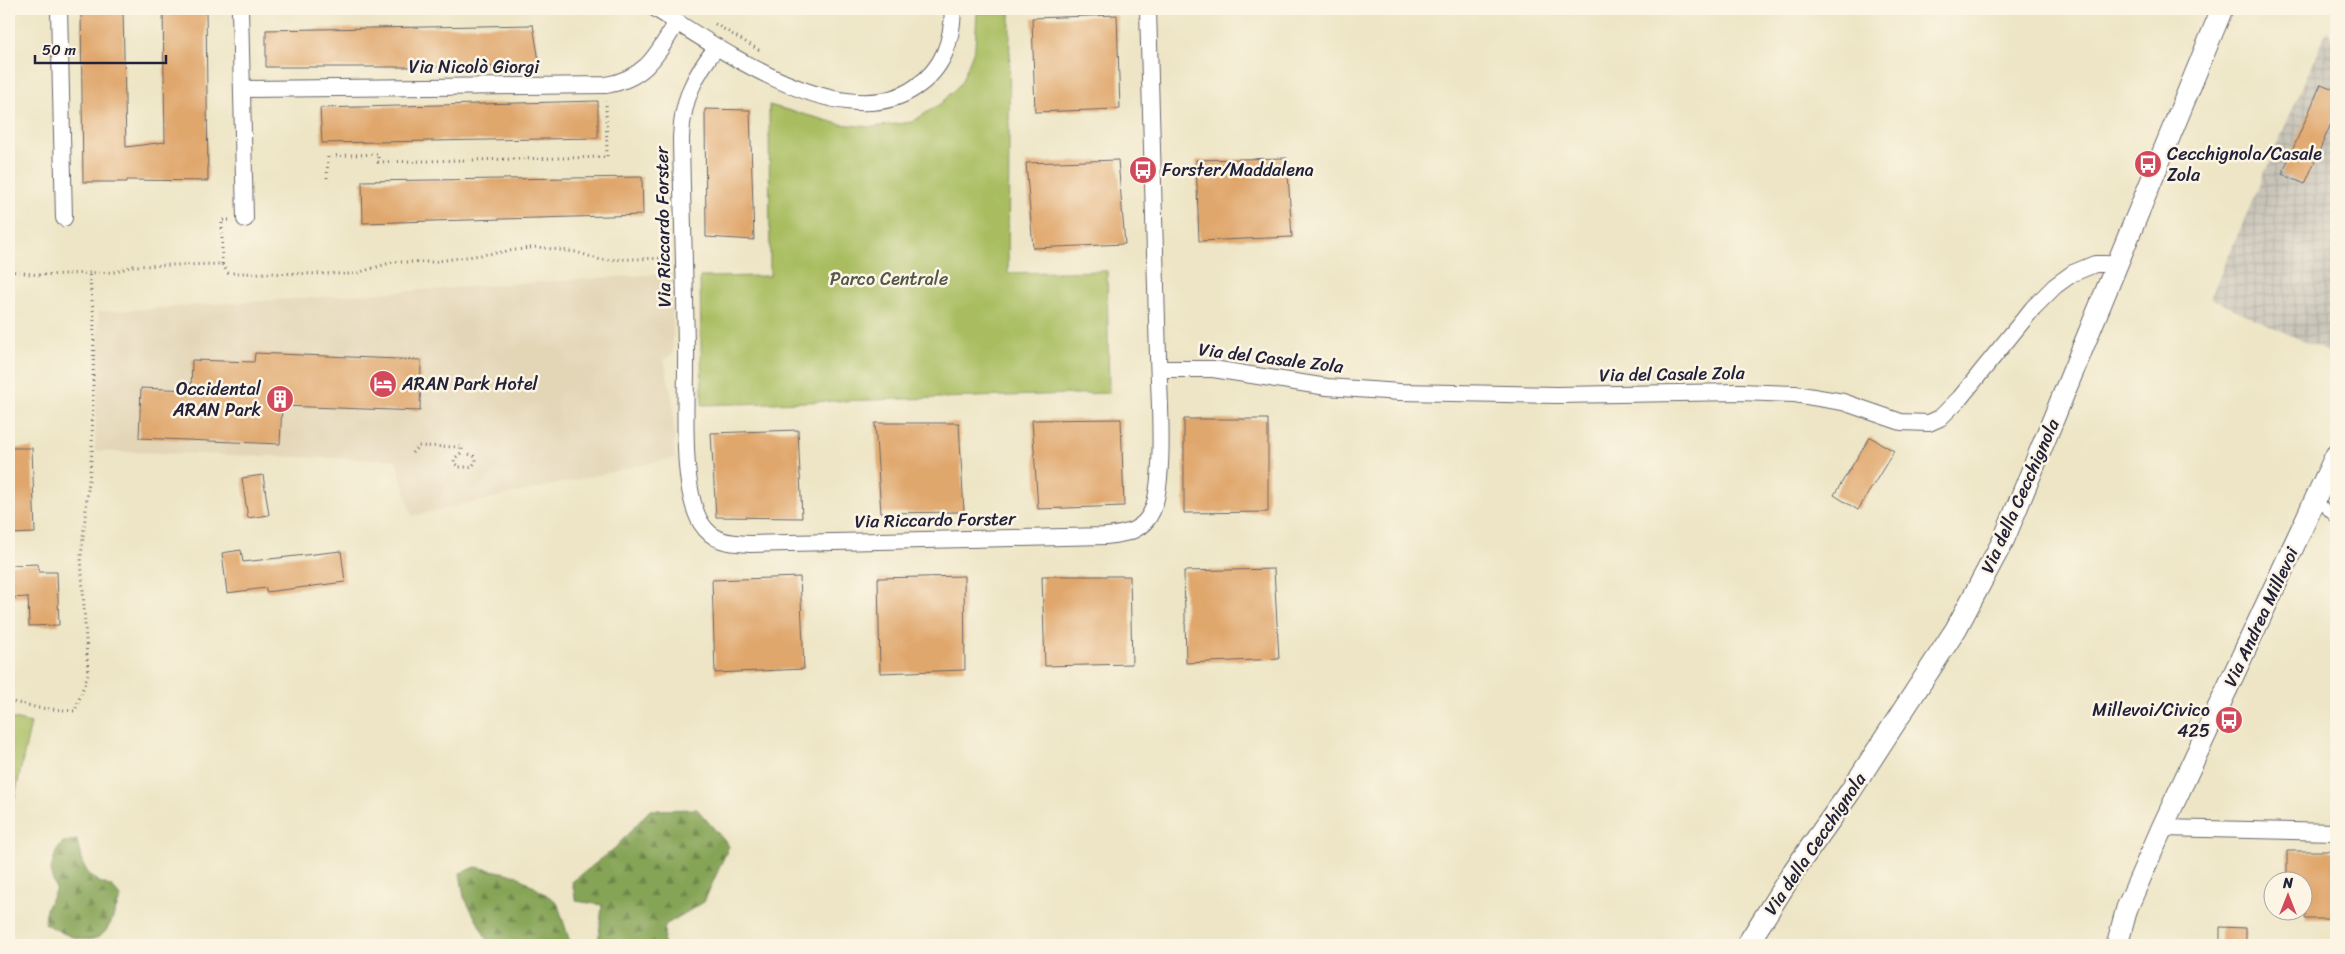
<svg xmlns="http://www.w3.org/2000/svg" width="2345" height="954" viewBox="0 0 2345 954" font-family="Sriracha,sans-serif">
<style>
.built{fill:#e3d6b7}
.industrial{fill:url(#industrial-grid)}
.forest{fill:url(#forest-firs);stroke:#546349}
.park{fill:#a9bd61;stroke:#66704e}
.building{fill:#e0a76d}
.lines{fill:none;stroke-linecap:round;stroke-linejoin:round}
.service-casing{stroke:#69666b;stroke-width:11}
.minor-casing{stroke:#69666b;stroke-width:18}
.tertiary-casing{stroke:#69666b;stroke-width:23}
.path{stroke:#69666b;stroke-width:3;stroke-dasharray:1 4;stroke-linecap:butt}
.service{stroke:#fff;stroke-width:9}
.minor{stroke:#fff;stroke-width:16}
.tertiary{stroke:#fff;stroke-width:21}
.labels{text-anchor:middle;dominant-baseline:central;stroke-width:5;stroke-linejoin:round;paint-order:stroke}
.street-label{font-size:18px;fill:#22223b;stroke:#fcf5e5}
.poi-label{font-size:18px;fill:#22223b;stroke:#fcf5e5;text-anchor:start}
.park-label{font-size:18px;fill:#515848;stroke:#fcf5e5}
</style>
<defs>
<pattern id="industrial-grid" width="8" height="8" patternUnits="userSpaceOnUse" patternTransform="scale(1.25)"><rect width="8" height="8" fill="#c8c4b8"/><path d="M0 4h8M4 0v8" fill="none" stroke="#aca89f"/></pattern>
<pattern id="forest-firs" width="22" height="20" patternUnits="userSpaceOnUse" patternTransform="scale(1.25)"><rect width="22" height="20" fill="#86a457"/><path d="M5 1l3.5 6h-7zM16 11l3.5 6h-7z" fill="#6d8549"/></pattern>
</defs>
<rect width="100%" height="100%" fill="#fcf5e5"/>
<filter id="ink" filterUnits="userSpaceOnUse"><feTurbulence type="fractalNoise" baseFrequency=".02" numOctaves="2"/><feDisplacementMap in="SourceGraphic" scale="10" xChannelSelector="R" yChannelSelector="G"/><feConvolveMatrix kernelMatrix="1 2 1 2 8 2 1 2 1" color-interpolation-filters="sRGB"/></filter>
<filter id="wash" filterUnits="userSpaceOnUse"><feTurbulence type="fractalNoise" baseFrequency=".0096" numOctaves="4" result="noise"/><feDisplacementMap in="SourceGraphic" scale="20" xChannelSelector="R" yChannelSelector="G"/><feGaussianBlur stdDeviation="1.12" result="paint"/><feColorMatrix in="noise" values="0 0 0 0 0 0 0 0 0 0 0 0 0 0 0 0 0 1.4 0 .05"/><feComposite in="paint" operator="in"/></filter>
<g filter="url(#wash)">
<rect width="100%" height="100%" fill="#ede5c5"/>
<polygon class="built" points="672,273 673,353 664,360 673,401 675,458 412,516 396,460 95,451 99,312"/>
<polygon class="industrial" points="2327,30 2336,46 2336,90 2321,84 2282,174 2305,184 2336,112 2336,330 2327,352 2210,298"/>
<g class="forest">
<polygon points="9,262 13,314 13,382 9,383"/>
<polygon points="697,809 729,846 704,902 665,925 663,945 598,945 602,905 576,901 572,882 615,848 650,810"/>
<path d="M 77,840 C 80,854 82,870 95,879 C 107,888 108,880 121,897 C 116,907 112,925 104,933 C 87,949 62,932 45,924 L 46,909 L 56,889 L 50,872 L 56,852 L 63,842 Z"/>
<polygon points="476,867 516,875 557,902 571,945 490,945 464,897 460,873"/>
</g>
<g class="park">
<polygon points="1010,12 1008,273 1107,271 1109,393 702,405 700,277 770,276 769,105 840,124 872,127 912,122 940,104 961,83 975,47 977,13"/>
<polygon points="9,718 31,723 9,823"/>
</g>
<g id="blocks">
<g class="building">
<polygon points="81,9 123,9 126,147 165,142 163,9 206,9 208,181 127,180 127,182 83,182"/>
<polygon points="1117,15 1120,109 1035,112 1032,18"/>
<polygon points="533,25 540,67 266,67 266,30"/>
<polygon points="2321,84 2336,90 2336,112 2305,184 2282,174"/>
<polygon points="598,101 598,138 322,143 320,108"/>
<polygon points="705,109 750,110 754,240 706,237"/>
<polygon points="1287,158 1292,237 1199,241 1196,160"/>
<polygon points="1118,160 1125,244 1033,248 1026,163"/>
<polygon points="642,177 643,215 363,223 362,181"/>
<polygon points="255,353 421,360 420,411 282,406 280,444 139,438 141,388 191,390 192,360 254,362"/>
<polygon points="1121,419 1124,506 1038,509 1032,420"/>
<polygon points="1184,419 1268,419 1268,512 1184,513"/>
<polygon points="875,423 959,423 964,512 881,513"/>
<polygon points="798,430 802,518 716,517 711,433"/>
<polygon points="1870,437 1894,451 1858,510 1834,495"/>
<polygon points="9,448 32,448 35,533 9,534"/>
<polygon points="263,475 269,515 248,518 242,478"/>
<polygon points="241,550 243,562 341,551 345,582 266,592 266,588 227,593 222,553"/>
<polygon points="38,564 39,572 57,572 59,625 29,626 28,597 9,598 9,565"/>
<polygon points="1274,569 1279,659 1186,663 1184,571"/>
<polygon points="964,576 965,670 880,673 878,578"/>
<polygon points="1042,576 1130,576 1132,664 1045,666"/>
<polygon points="800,577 804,669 715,673 712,580"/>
<polygon points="2287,851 2336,851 2336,919 2305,919 2305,888 2302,888 2302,882 2287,882"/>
<polygon points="2220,927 2246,928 2246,945 2220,945"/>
</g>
</g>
</g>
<g filter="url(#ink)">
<use href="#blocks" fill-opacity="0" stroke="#69666b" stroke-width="1"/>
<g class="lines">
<g class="service-casing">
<polyline id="service" points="2316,499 2336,519"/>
</g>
<g class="minor-casing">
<g id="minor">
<polyline points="59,9 64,218"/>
<polyline points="240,9 245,219"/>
<path d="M 656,9 C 719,48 843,138 916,87 C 944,68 952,41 953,9"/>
<path d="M 717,47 C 694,75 682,101 681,138 C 682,209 685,280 686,350 C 687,394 679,486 701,523 C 713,542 728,543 750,544 L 1106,536 C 1126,534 1143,531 1152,511 C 1166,480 1159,392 1158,356 C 1155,241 1152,125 1148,9"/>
<path d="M 242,89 L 606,85 C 647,78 657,54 677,22"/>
<polyline points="1159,369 1213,369 1327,387 1400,392 1557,395 1740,392 1795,394 1843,402 1901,422 1929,423 1940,418 1960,398 2033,308 2055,286 2073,273 2095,264 2107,264 2115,268"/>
<polyline points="2162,828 2336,832"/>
</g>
</g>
<g class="tertiary-casing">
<g id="tertiary">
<polyline points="1747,945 1795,869 1850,792 1956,629 2004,539 2222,9"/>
<polyline points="2117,945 2127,908 2162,828 2336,455"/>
</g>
</g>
<g class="path">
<polyline points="715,24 759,50"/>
<polyline points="327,178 328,156 378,154 378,162 607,157 606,101"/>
<polyline points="222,264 222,220 229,220"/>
<polyline points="9,271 39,275 116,272 132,266 222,264 228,273 354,274 393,262 431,262 537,247 576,252 601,260 668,258"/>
<polyline points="412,453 418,446 462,447 462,452 454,459 454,463 459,467 472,467 476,461 476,457 466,453"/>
<polyline points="9,701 39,708 75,711 88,674 81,557 92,451 94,318 89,272"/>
</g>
<use href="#service" class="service"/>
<use href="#minor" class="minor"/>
<use href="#tertiary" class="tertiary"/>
</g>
</g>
<defs>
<g id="bus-disc" transform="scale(1.4375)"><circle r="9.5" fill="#d1495b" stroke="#fcf5e5"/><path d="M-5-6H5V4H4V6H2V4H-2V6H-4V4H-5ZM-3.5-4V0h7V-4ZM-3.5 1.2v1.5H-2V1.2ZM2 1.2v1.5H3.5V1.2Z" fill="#fff"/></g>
<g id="hotel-disc" transform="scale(1.4375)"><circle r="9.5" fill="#d1495b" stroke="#fcf5e5"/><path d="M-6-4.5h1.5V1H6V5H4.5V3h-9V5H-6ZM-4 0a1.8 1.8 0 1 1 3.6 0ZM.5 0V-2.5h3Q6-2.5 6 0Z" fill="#fff"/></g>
<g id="building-disc" transform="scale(1.4375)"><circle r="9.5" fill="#d1495b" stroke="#fcf5e5"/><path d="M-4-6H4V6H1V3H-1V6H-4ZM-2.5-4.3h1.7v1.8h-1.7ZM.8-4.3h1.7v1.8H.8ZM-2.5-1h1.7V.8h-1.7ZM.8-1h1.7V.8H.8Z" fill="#fff"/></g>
</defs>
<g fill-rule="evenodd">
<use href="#bus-disc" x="2148" y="164"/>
<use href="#bus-disc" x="1143" y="170"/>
<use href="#hotel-disc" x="383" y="384"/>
<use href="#building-disc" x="280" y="399"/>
<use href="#bus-disc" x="2229" y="720"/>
</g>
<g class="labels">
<g class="street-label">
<text x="474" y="67">Via Nicolò Giorgi</text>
<text transform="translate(663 227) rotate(-91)">Via Riccardo Forster</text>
<text transform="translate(1271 358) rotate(7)">Via del Casale Zola</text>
<text transform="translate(1672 374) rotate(-1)">Via del Casale Zola</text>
<text transform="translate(2020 496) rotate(-66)">Via della Cecchignola</text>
<text transform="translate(935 520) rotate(-1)">Via Riccardo Forster</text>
<text transform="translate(2261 617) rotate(-65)">Via Andrea Millevoi</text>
<text transform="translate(1815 844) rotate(-56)">Via della Cecchignola</text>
</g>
<g class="poi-label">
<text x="2167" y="154">Cecchignola/Casale<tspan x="2167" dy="21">Zola</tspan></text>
<text x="1162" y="170">Forster/Maddalena</text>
<text x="402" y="384">ARAN Park Hotel</text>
<text x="261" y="389" text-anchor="end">Occidental<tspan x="261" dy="21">ARAN Park</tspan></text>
<text x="2210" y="710" text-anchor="end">Millevoi/Civico<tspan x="2210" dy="21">425</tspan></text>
</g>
<g class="park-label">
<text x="889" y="279">Parco Centrale</text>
</g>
</g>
<rect width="2345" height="954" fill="none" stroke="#fcf5e5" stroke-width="30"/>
<g transform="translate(2288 896)"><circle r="24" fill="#fcf5e5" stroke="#a5a1a1"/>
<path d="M0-4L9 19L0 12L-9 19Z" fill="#d1495b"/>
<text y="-8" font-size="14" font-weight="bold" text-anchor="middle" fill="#22223b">N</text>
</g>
<path d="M35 55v8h131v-8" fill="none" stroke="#22223b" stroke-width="2.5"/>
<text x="42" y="55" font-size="15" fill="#22223b" stroke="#fcf5e5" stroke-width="4" paint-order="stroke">50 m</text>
</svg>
